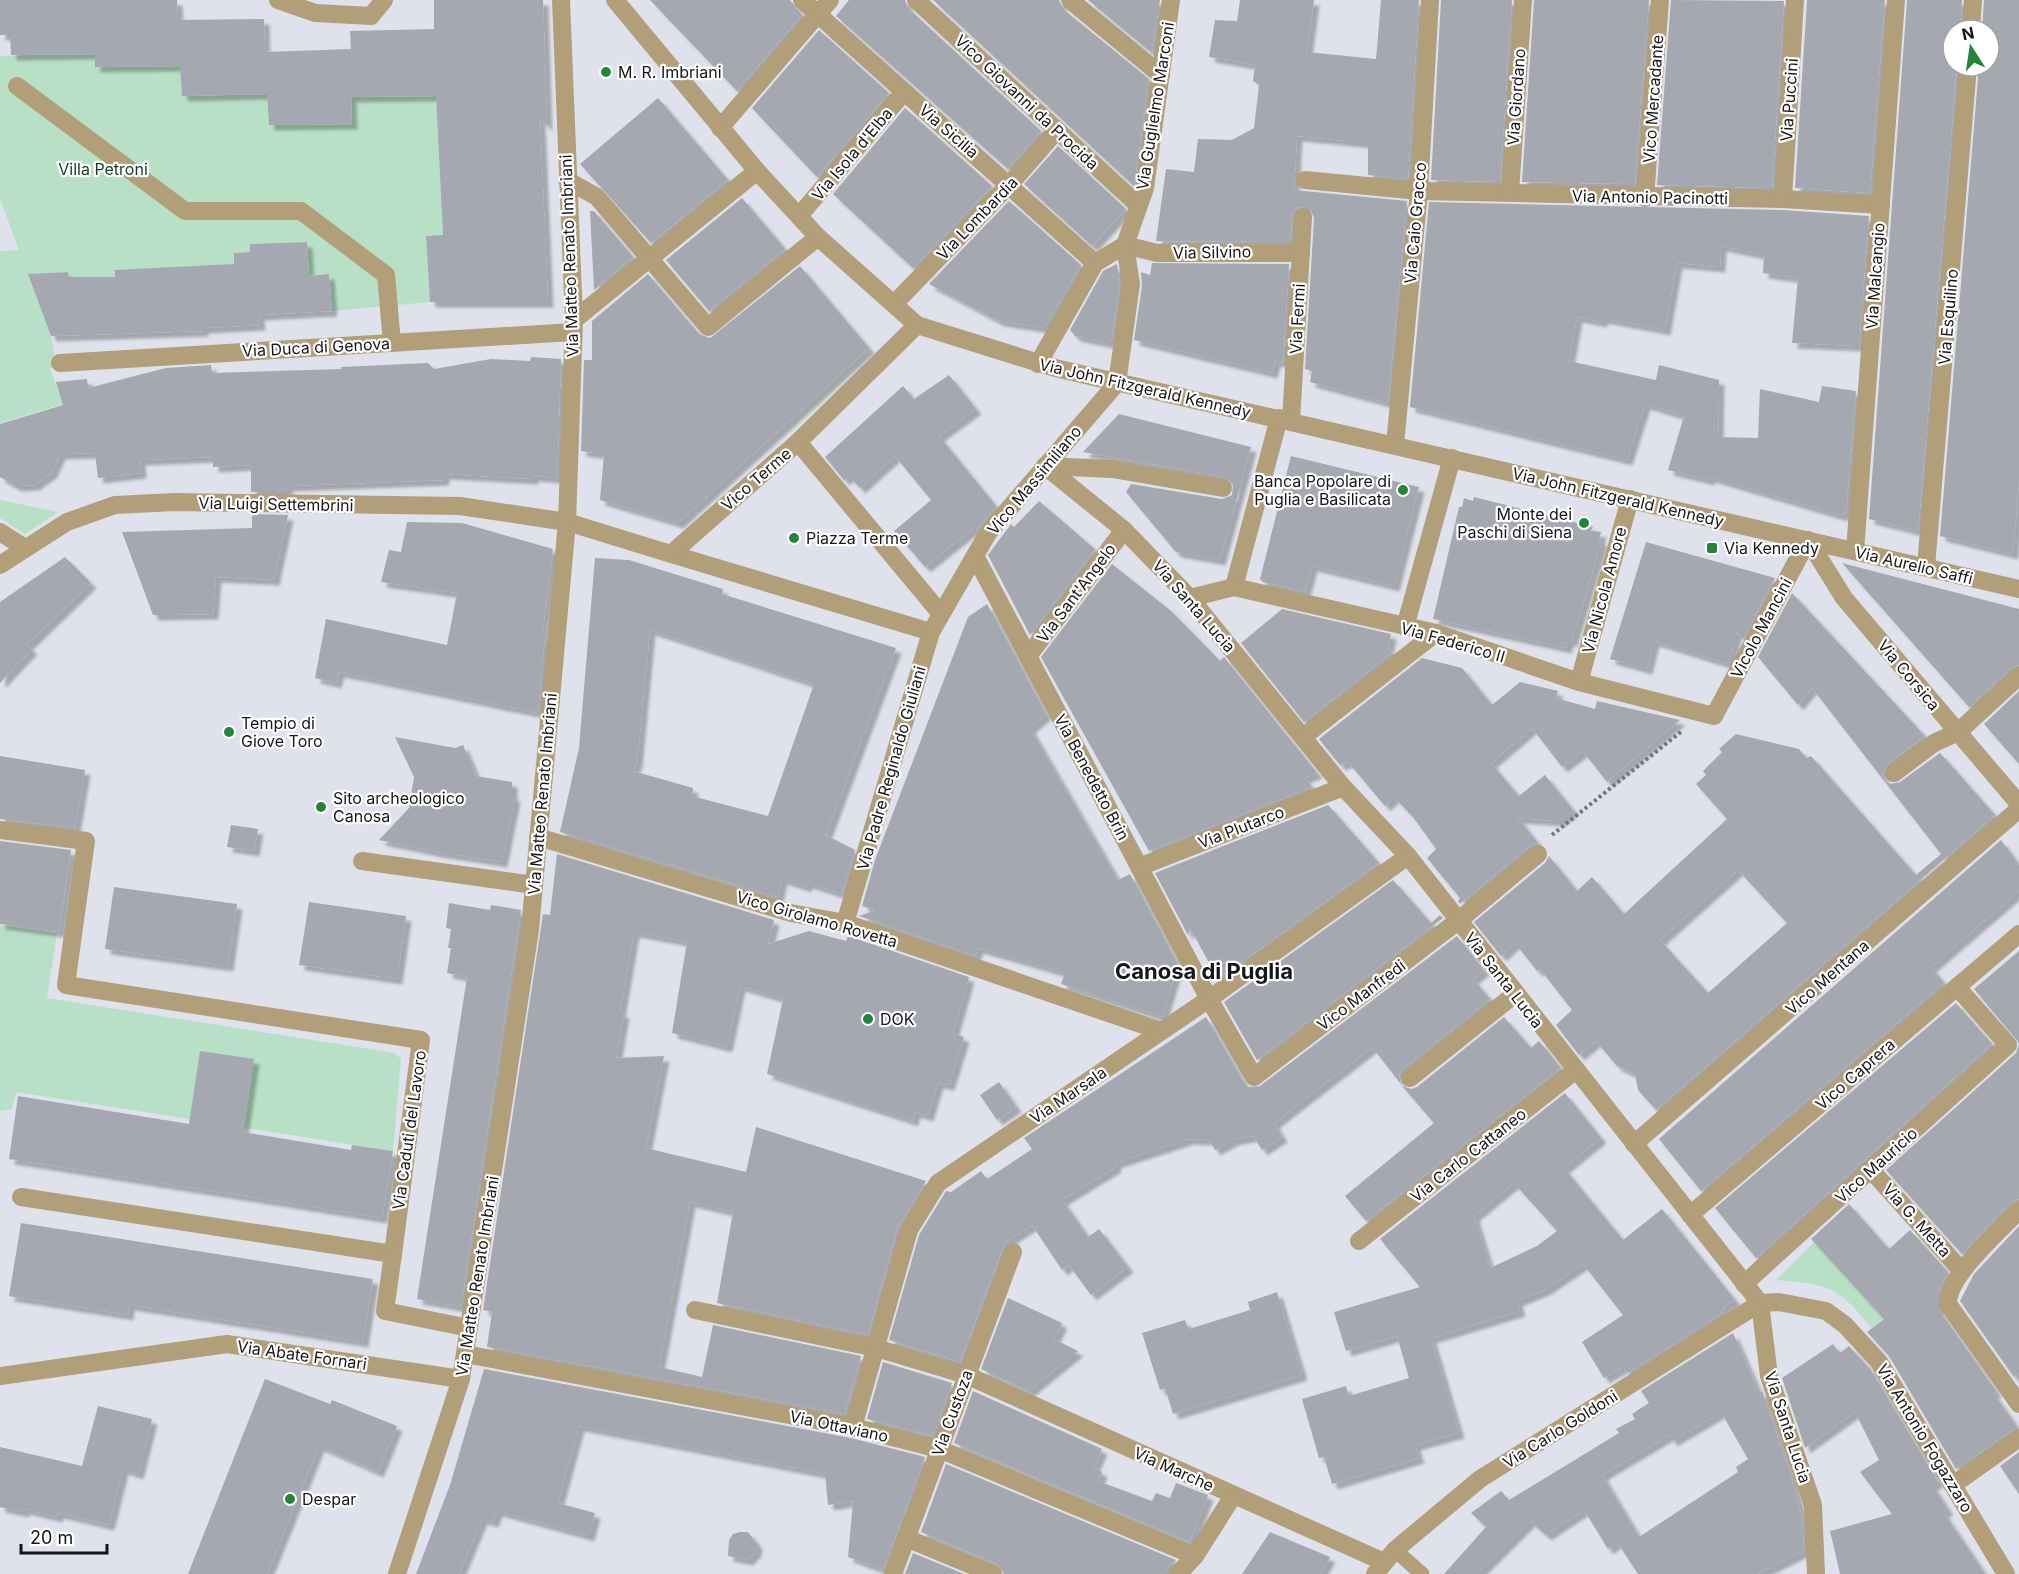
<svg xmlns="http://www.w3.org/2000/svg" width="2019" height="1574" viewBox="0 0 2019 1574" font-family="Inter,sans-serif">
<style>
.green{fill:#b8e0c6}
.building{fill:#a5a8b1;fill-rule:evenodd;filter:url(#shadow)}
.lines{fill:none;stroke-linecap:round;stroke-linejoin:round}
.path{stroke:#73757b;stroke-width:4;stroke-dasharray:3 3;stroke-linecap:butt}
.service{stroke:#b29e78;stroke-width:15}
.pedestrian{stroke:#b29e78;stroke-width:18}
.minor{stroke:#b29e78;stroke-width:18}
.tertiary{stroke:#b29e78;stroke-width:18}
.poi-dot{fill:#238538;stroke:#fff;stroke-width:2}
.labels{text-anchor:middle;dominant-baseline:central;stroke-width:4.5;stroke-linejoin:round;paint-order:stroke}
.poi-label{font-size:16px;fill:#151619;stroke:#fff;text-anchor:start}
.street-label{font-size:16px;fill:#151619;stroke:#fff}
.park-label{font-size:16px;fill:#123a25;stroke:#fff}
.district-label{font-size:22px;font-weight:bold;fill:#151619;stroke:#fff}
</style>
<defs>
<filter id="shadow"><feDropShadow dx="5.5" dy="5.5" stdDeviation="1.5" flood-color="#0004"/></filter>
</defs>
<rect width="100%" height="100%" fill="#dfe2ec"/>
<g class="green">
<polygon points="95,54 96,67 180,66 182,96 267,94 269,125 352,124 351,91 358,97 436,96 443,235 426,236 430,302 332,311 329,274 309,276 307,242 250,244 250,252 234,253 234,264 116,290 69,277 68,272 29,274 51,336 56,367 50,368 63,404 0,423 0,251 19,250 0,199 0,56"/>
<polygon points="0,500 58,512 25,534 0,518"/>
<polygon points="0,925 57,934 47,998 395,1053 401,1059 393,1151 16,1092 12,1109 0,1111"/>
<path d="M 1814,1242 L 1858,1290 L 1895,1256 L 1924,1288 L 1871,1328 C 1839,1286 1828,1284 1776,1280 Z"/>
</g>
<g class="building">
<polygon points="0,0 177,0 178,20 264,19 265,52 351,49 350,31 434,29 434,0 543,0 547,126 540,118 548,302 430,302 426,236 443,235 436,96 351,97 352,124 269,125 267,94 182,96 180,66 95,67 95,54 11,55 10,35 0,35"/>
<polygon points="650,0 790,0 802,15 737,91"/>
<polygon points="849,0 905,0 908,8 1041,131 1008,169 836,16"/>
<polygon points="933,0 1059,0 1063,9 1149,79 1134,186"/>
<polygon points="1088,0 1160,0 1152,53"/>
<polygon points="1240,0 1314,0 1307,52 1376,59 1381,0 1419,0 1408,179 1368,175 1368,143 1297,136 1294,190 1407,201 1388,403 1310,382 1312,371 1305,369 1314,218 1310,208 1299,207 1293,211 1290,242 1156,241 1166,169 1194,172 1198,139 1232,140 1254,128 1259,85 1253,81 1255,65 1209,57 1215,20 1237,21"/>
<polygon points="1441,0 1512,0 1500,182 1431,180"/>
<polygon points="1534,0 1649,0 1635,184 1522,182"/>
<polygon points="1671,0 1784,1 1772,188 1657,185"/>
<polygon points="1807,0 1885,0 1870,193 1795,188"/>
<polygon points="1907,0 1962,0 1960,30 1953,30 1953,66 1957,66 1918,531 1869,519"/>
<polygon points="1984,0 2019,0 2019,482 2013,554 1940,536 1979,66 1989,66 1989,30 1982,30"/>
<polygon points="819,30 889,93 817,177 752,108"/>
<polygon points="658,98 728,180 651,243 580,164"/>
<polygon points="905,108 992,186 913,268 833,194"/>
<polygon points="1058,146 1126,209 1092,246 1024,184"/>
<polygon points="742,198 785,249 709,311 666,260"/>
<polygon points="1009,201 1081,265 1044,328 999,321 929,284"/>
<polygon points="1429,202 1783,210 1869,216 1859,346 1792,343 1798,278 1763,273 1764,255 1721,246 1720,267 1677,263 1665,330 1602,318 1602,322 1577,317 1569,361 1656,380 1659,365 1719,380 1718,437 1758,438 1760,389 1819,402 1822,386 1856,391 1846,514 1843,513 1842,516 1710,477 1709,480 1668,470 1684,416 1645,404 1627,460 1410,407"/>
<polygon points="590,211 594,211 633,257 594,290"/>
<polygon points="307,242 309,276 329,274 332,311 259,315 260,325 203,328 203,331 51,336 28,274 68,272 69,277 115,277 115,270 234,264 234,253 250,252 250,244"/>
<polygon points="1152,263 1289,264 1283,363 1275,361 1272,373 1134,340 1142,286 1141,272 1150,275"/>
<polygon points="1117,264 1120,284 1112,338 1108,343 1075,336 1070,330 1103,271"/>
<polygon points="800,266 869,348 678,523 600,500 604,454 581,451 584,360 592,360 592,321 648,274 699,334 710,338"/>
<polygon points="531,357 561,359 557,478 533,476 533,479 444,474 444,480 287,486 288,492 251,492 251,465 213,467 213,457 140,460 141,473 98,478 95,453 60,454 52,472 34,485 16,486 0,477 0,424 63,405 56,382 87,379 88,388 166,368 211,365 212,373 341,369 341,367 428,363 434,369 491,359 530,361"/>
<polygon points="949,375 976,409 939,436 996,506 977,530 975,527 925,567 894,531 931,500 895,456 860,488 849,476 844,480 825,457 903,386 914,399"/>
<polygon points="1119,414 1251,447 1220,560 1176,552 1126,492 1131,484 1222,499 1232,495 1233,484 1225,477 1083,452"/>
<polygon points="1291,456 1419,487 1394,586 1312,566 1305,592 1263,582 1260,579"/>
<polygon points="1474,497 1593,527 1591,531 1601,532 1599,540 1602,541 1572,641 1568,641 1566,648 1433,619 1459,507 1462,507 1464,498 1473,501"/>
<polygon points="1039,501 1095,549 1030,635 988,555 1011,524 1014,527"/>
<polygon points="252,514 288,515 274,580 216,577 213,614 153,615 122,532 252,528"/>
<polygon points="407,522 462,523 553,549 542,636 545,636 538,713 339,672 336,683 315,678 326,619 447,645 457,593 381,582 389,550 401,552"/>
<polygon points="1646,542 1775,578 1743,639 1737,632 1728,664 1654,641 1647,669 1610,659"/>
<polygon points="65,557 91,583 27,645 32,649 0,683 0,602"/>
<path d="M 595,558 L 629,560 L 723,589 L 722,594 L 896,648 L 826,835 L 855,850 L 842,894 L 807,883 L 806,887 L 782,879 L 778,897 L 560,832 L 579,748 ZM 650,630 L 814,684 L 768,816 L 692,796 L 693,788 L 633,771 L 637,762 Z"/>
<polygon points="1842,563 2019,609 2019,665 2011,668 1969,707"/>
<polygon points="1112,564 1171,611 1220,661 1224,657 1317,773 1304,778 1312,787 1149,851 1041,657"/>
<path d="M 1792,593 L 1925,736 L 1887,764 L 1883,774 L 1885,780 L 1890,784 L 1900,782 L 1940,753 L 1995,815 L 1656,1110 L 1638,1090 L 1635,1074 L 1617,1066 L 1596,1041 L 1579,1055 L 1556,1025 L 1572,1010 L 1540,969 L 1537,971 L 1515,943 L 1501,956 L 1474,922 L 1545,863 L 1549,856 L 1577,891 L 1592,877 L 1624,914 L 1727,819 L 1696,784 L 1706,775 L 1703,771 L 1722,752 L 1719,749 L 1736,734 L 1799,749 L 1806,758 L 1811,756 L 1916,875 L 1941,854 L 1812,688 L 1798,705 L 1758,657 ZM 1738,870 L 1787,923 L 1708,993 L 1660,940 Z"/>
<polygon points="987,604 1046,714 1030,728 1118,880 1130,874 1178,965 1162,1017 1061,984 1065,973 978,948 975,956 859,916 875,910 862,906 875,860 968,617"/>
<polygon points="1282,609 1391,634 1388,650 1394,651 1304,722 1241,643"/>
<polygon points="1422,658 1462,668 1492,705 1520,682 1558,691 1556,698 1595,709 1597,701 1680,720 1607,782 1583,751 1562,767 1532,728 1491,763 1519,796 1545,775 1573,810 1560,821 1518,818 1538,843 1531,845 1460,904 1458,901 1460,898 1427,858 1436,849 1413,817 1394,797 1385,806 1348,762 1340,765 1319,739"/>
<polygon points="2019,691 2019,764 1984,724"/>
<polygon points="395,737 455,748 463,745 476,776 512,782 512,796 515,797 502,862 437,852 379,840 409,808 414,777"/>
<polygon points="0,756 85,770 75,828 0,819"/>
<polygon points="1328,805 1379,863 1218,979 1190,928 1188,935 1155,873"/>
<polygon points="231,825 258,829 254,851 227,847"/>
<polygon points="2001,840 2019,865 2019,891 1931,967 1944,983 1701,1191 1659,1139"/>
<polygon points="0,841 71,850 59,932 0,924"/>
<polygon points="557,854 774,920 768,944 809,931 846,941 848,936 969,977 953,1033 964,1037 949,1085 938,1083 928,1116 915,1112 913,1121 767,1074 783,999 740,986 727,1047 672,1033 687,942 634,932 620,1012 624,1013 616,1058 664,1056 646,1148 746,1172 756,1127 926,1181 898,1227 868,1335 717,1303 733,1212 690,1202 659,1367 702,1377 713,1325 861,1356 845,1414 487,1347 492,1312 483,1310 543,914 550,915"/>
<polygon points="1393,880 1431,923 1440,915 1443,918 1257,1060 1224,1002"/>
<polygon points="114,887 237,904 228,966 105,949"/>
<polygon points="309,902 406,916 397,979 299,965"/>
<polygon points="449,903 490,910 491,905 521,910 461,1307 417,1299 467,977 447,973 451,948 448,948 451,929 446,928"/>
<polygon points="1457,936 1484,970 1473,979 1490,999 1403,1069 1399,1074 1401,1084 1372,1047 1274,1123 1282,1137 1262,1150 1253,1136 1233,1140 1215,1150 1209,1140 1189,1139 1115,1163 1116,1167 1062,1200 1088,1237 1099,1229 1128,1267 1091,1295 1069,1265 1062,1270 1032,1225 1006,1242 1003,1248 960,1362 889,1340 919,1235 946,1191 951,1192 981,1171 987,1179 1032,1149 1024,1138 1206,1017 1244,1083 1249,1087 1260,1086"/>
<polygon points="2019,951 2019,1043 1974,989"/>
<polygon points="1956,1003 1992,1044 1756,1258 1715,1208"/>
<polygon points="1504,1017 1531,1048 1539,1041 1561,1068 1366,1221 1345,1196 1434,1123 1402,1086 1411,1089 1417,1087"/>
<polygon points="2019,1044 2019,1199 2011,1202 1962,1254 1886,1170 2016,1053"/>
<polygon points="200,1051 254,1059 243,1132 351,1150 352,1145 393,1151 382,1218 9,1159 18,1096 189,1124"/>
<polygon points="999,1082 1016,1107 997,1120 980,1095"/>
<path d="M 1565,1093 L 1601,1138 L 1564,1168 L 1623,1240 L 1662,1209 L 1735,1300 L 1723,1308 L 1724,1312 L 1628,1373 L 1623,1367 L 1604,1378 L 1582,1342 L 1623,1315 L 1583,1264 L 1546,1289 L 1517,1301 L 1520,1311 L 1431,1338 L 1459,1433 L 1415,1445 L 1419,1458 L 1332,1484 L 1324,1457 L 1319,1458 L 1302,1399 L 1346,1386 L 1349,1396 L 1409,1378 L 1397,1336 L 1346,1351 L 1334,1312 L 1420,1287 L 1380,1239 ZM 1514,1183 L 1557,1231 L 1537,1246 L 1490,1268 L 1474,1216 Z"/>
<polygon points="1849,1204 1889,1249 1910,1230 1948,1272 1939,1291 1939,1310 1996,1391 1993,1393 2017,1427 1956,1469 1889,1356 1867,1332 1884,1319 1811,1239"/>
<polygon points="21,1223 373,1279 363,1342 129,1305 128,1315 9,1296"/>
<polygon points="2019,1226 2019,1373 2014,1377 1960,1301 1974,1274"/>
<polygon points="1277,1292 1302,1375 1173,1414 1165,1388 1160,1390 1142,1333 1185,1320 1189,1329 1250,1310 1248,1302"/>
<polygon points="1008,1298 1062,1323 1054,1339 1078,1351 1029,1391 981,1369"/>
<path d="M 1733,1333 L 1759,1393 L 1762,1391 L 1791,1475 L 1802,1517 L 1804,1551 L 1758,1574 L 1638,1574 L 1617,1542 L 1608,1549 L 1584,1510 L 1546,1535 L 1530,1521 L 1477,1574 L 1444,1574 L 1486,1527 L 1471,1513 L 1501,1491 L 1509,1500 L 1619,1433 L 1616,1429 L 1635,1419 L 1632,1414 L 1649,1403 L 1641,1391 ZM 1721,1412 L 1748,1459 L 1736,1467 L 1738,1472 L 1639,1537 L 1602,1475 L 1669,1435 L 1672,1441 Z"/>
<polygon points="1833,1344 1840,1353 1849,1346 1870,1369 1938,1482 1932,1485 1948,1510 1943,1512 1985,1574 1840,1574 1830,1531 1892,1514 1860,1472 1879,1460 1855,1412 1805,1448 1782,1378"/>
<polygon points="883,1362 952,1383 933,1436 867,1419"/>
<polygon points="484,1369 851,1438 925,1457 883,1570 848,1557 853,1501 828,1505 825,1474 579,1426 558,1503 595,1513 589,1536 497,1511 493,1522 482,1519 459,1574 416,1574 450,1485"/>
<polygon points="265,1379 330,1404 332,1400 397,1426 378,1472 319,1446 267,1574 188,1574"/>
<polygon points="973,1391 1102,1449 1094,1467 1102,1472 1098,1481 1152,1501 1156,1493 1170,1498 1176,1483 1208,1495 1190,1542 954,1443"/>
<polygon points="98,1406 152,1419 138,1474 123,1469 109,1525 58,1513 57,1517 24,1509 24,1512 0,1507 0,1447 82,1466"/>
<polygon points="2019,1452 2019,1494 2000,1466"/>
<polygon points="946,1464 1176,1560 1162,1574 1004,1574 997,1564 921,1532"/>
<polygon points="740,1532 748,1532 757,1544 756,1551 748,1560 728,1556 729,1540 733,1534"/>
<polygon points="1270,1532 1330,1557 1320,1574 1242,1574"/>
<polygon points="913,1553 964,1574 905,1574"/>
</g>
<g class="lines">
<polyline class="path" points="1552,835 1682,731"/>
<polyline class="service" points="1395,1550 1422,1574"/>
<polyline class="pedestrian" points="17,86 185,211 301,211 386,275 392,343"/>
<g class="minor">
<polyline points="802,0 1095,263"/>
<polyline points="916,0 1138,205"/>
<polyline points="1070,0 1161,75"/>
<polyline points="1971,30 1973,0"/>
<polyline points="720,128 830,0"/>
<polyline points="567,180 597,197 708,327 818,237"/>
<polyline points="1305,180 1419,191 1783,199 1881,205"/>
<polyline points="1510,193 1523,0"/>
<polyline points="1645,198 1660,0"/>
<polyline points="1783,199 1795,0"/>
<polyline points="799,216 904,92"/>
<polyline points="1125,245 1157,253 1301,253"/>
<polyline points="894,304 1009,185 1057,130"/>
<polyline points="574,320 757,171"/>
<polyline points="60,363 573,332"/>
<polyline points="1038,364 1095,263 1125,245"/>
<polyline points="1291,421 1303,217"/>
<polyline points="798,442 941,614"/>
<polyline points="1395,445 1419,191 1430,0"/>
<polyline points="1045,466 1124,530 1190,598 1343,787 1408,856 1760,1303 1769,1376 1813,1505 1816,1574"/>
<polyline points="1045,466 1112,469 1223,488"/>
<polyline points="0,532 25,548"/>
<polyline points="1855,551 1896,0"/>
<polyline points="671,554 931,632"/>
<polyline points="975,556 1209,999 1254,1077 1458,921 1538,854"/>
<polyline points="0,565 67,522 115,505 175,502 460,506 567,522"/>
<polyline points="1926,567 1968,66"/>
<polyline points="1234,587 1279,418"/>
<polyline points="1190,598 1234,587 1436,633 1579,682 1714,716 1808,540"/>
<polyline points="1405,627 1452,458"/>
<polyline points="1028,656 1124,530"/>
<polyline points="1579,682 1630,499"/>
<polyline points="1303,737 1436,633"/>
<polyline points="1894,773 1934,743 1958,732 2019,676"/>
<polyline points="0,830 86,841 66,985 421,1040 393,1254 21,1197"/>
<polyline points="538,837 791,913 845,923 1161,1031"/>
<polyline points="362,861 534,885"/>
<polyline points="1139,867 1343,787"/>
<polyline points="845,923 931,632 988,533 1117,383 1131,284 1125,245 1145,188 1171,0"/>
<polyline points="1410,1078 1515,994"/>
<polyline points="1634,1144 2019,809"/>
<polyline points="1871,1170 1962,1271"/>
<path d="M 2019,1210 C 2000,1231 1947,1276 1948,1304 L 2019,1404"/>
<polyline points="1690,1215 2019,934"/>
<polyline points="1359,1241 1576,1070"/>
<polyline points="393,1254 385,1311 469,1328"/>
<polyline points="1744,1284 2008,1045 1957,987"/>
<polyline points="695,1310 876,1348 966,1375 1384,1562"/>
<polyline points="465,1354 853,1427 939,1449 1195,1556"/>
<polyline points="0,1376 227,1344 461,1379"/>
<polyline points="853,1427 909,1230 938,1183 1209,999 1408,856"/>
<polyline points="1953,1485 2019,1438"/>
<polyline points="906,1538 993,1574"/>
<polyline points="893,1574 1013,1252"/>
<polyline points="1178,1574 1195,1556 1233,1496"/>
</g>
<g class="tertiary">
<polyline points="278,0 315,13 371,16 384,0"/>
<polyline points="615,0 757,171 818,237 917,325 1055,368 2019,589"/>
<polyline points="567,522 671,554 798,442 917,325"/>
<polyline points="1808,540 1844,598 2019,804"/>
<polyline points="397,1574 461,1379 530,930 567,522 574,320 561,0"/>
<polyline points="1375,1574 1395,1550 1480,1479 1760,1303 1779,1302 1826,1311 1845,1325 1879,1362 2006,1574"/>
</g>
</g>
<g class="poi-dot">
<circle cx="606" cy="72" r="6"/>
<circle cx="1403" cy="490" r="6"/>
<circle cx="1584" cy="523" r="6"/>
<circle cx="794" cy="538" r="6"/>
<rect x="1706" y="542" width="12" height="12" rx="3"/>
<circle cx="229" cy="732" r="6"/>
<circle cx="321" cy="807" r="6"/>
<circle cx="868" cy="1019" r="6"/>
<circle cx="290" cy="1499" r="6"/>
</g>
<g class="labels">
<g class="poi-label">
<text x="618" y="72">M. R. Imbriani</text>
<text x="1391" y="481" text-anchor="end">Banca Popolare di<tspan x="1391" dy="18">Puglia e Basilicata</tspan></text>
<text x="1572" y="514" text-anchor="end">Monte dei<tspan x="1572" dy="18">Paschi di Siena</tspan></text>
<text x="806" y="538">Piazza Terme</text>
<text x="1724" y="548">Via Kennedy</text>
<text x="241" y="723">Tempio di<tspan x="241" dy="18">Giove Toro</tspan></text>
<text x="333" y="798">Sito archeologico<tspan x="333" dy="18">Canosa</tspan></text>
<text x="880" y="1019">DOK</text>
<text x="302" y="1499">Despar</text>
</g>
<g class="street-label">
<text transform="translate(1516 97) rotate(-86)">Via Giordano</text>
<text transform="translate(1653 99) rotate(-86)">Vico Mercadante</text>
<text transform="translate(1789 100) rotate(-86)">Via Puccini</text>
<text transform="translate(1027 102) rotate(43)">Vico Giovanni da Procida</text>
<text transform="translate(1155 106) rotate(-81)">Via Guglielmo Marconi</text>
<text transform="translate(949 131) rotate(41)">Via Sicilia</text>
<text transform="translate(852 154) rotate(-50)">Via Isola d'Elba</text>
<text transform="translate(1650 197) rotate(1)">Via Antonio Pacinotti</text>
<text transform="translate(977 218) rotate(-46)">Via Lombardia</text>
<text transform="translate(1415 223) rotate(-85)">Via Caio Gracco</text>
<text transform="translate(1212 252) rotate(-1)">Via Silvino</text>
<text transform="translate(569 256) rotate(-92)">Via Matteo Renato Imbriani</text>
<text transform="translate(1875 276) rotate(-86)">Via Malcangio</text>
<text transform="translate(1948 317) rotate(-85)">Via Esquilino</text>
<text transform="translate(1297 319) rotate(-87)">Via Fermi</text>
<text transform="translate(316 347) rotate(-3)">Via Duca di Genova</text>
<text transform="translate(1145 388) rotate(13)">Via John Fitzgerald Kennedy</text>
<text transform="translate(756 479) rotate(-41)">Vico Terme</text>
<text transform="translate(1034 480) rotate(-50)">Vico Massimiliano</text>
<text transform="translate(1618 497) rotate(13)">Via John Fitzgerald Kennedy</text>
<text transform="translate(276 504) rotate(1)">Via Luigi Settembrini</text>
<text transform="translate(1914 565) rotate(13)">Via Aurelio Saffi</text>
<text transform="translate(1604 590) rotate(-75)">Via Nicola Amore</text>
<text transform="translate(1076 593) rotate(-53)">Via Sant'Angelo</text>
<text transform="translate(1194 606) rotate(49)">Via Santa Lucia</text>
<text transform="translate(1761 628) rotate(-62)">Vicolo Mancini</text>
<text transform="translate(1453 642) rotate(16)">Via Federico II</text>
<text transform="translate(1909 675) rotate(50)">Via Corsica</text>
<text transform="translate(891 768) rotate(-74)">Via Padre Reginaldo Giuliani</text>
<text transform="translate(1092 777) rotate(62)">Via Benedetto Brin</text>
<text transform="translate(542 794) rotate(-85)">Via Matteo Renato Imbriani</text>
<text transform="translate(1241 827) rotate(-21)">Via Plutarco</text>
<text transform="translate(817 919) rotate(16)">Vico Girolamo Rovetta</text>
<text transform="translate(1827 977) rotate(-41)">Vico Mentana</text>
<text transform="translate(1504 980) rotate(52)">Via Santa Lucia</text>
<text transform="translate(1361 995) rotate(-37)">Vico Manfredi</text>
<text transform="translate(1855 1074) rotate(-41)">Vico Caprera</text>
<text transform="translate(1068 1095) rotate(-34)">Via Marsala</text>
<text transform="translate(409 1130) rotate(-82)">Via Caduti del Lavoro</text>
<text transform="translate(1468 1155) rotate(-38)">Via Carlo Cattaneo</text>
<text transform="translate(1876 1165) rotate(-42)">Vico Mauricio</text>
<text transform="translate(1917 1220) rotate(48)">Via G. Metta</text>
<text transform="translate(477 1276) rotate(-81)">Via Matteo Renato Imbriani</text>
<text transform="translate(302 1355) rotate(8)">Via Abate Fornari</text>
<text transform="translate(952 1413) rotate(-70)">Via Custoza</text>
<text transform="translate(839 1426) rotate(12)">Via Ottaviano</text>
<text transform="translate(1788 1427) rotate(72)">Via Santa Lucia</text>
<text transform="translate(1560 1429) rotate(-32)">Via Carlo Goldoni</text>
<text transform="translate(1925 1438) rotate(59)">Via Antonio Fogazzaro</text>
<text transform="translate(1174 1469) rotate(24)">Via Marche</text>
</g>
<g class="park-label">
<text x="103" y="169">Villa Petroni</text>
</g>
<g class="district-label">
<text x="1204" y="971">Canosa di Puglia</text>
</g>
</g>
<g transform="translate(1971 48) rotate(348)"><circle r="28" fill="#ffffff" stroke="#a1a2a3" stroke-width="1.5"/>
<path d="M0-4.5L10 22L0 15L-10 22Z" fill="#238538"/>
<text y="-9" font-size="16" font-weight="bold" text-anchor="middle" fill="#151619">N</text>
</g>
<path d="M21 1544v9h86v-9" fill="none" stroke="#151619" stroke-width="3"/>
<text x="30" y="1544" font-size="18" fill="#151619" stroke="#ffffff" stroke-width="4.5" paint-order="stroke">20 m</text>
</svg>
